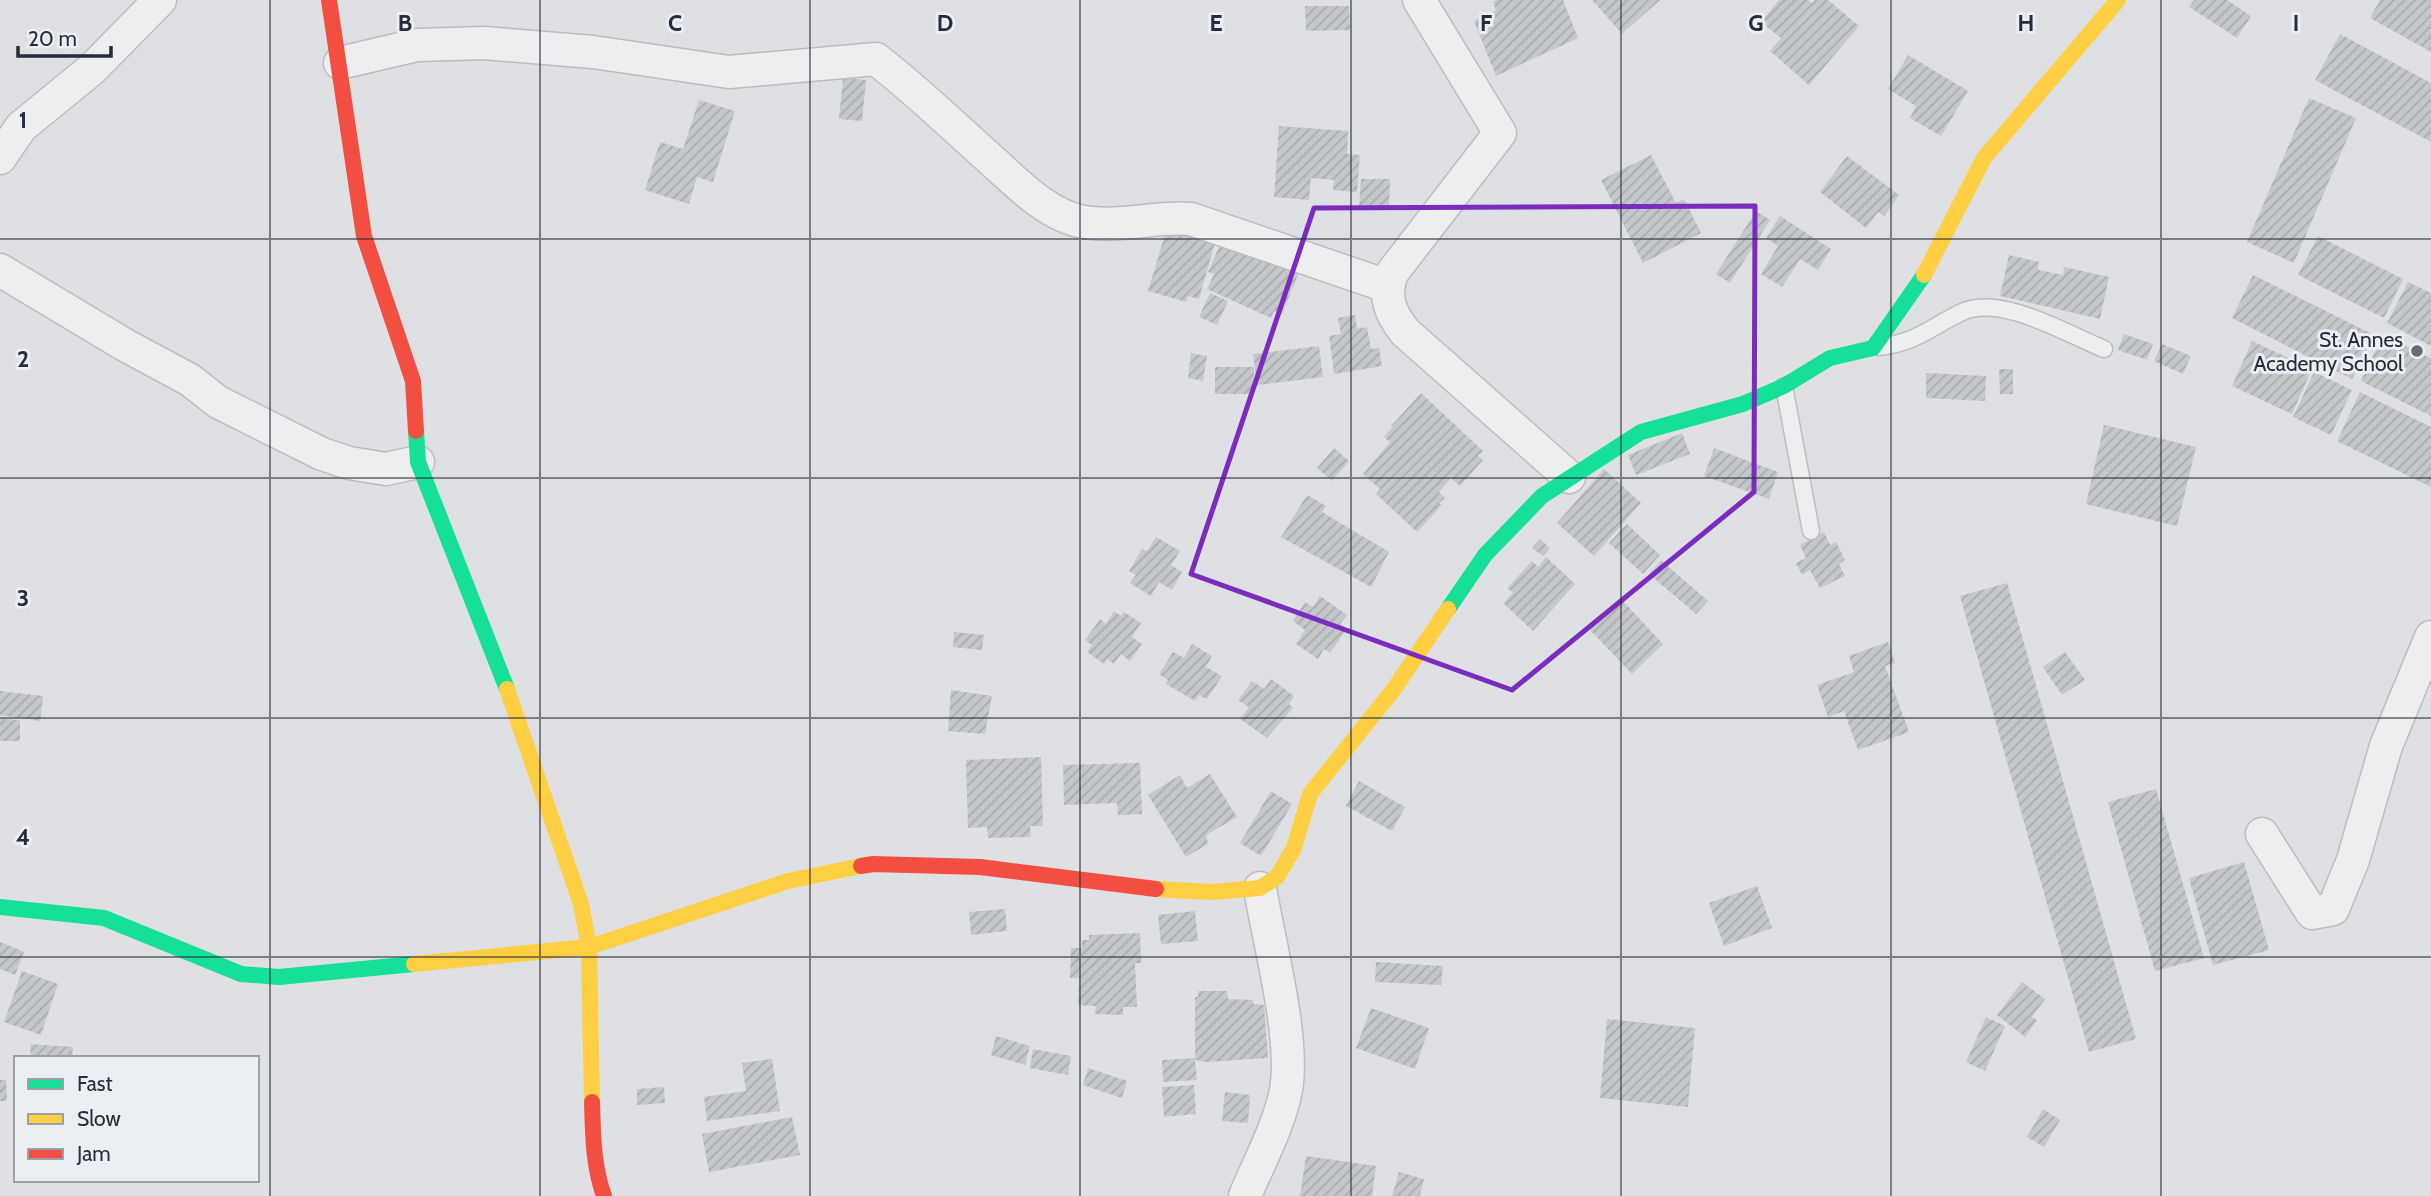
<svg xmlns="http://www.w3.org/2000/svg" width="2431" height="1196" viewBox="0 0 2431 1196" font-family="Cabin,sans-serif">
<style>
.building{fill:url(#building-hatch)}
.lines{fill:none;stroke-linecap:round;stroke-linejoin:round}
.lane-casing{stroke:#bbbdc0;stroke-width:19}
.street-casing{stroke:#bbbdc0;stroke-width:35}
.lane{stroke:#edeef0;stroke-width:16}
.street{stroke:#edeef0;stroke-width:32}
.fast{stroke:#16e098;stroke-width:16}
.slow{stroke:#ffcf43;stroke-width:16}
.jam{stroke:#f24e42;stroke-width:16}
.marked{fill:none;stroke:#7b2cbf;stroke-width:5;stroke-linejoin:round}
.grid{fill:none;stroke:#262c3b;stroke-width:2;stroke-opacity:0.55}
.poi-dot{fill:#666b76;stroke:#ebeef3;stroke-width:2.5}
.labels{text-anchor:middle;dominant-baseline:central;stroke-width:6;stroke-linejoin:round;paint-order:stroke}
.poi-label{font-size:21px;fill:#262c3b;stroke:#ebeef3;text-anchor:end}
.grid-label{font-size:23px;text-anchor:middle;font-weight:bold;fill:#262c3b;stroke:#ebeef3;stroke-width:6;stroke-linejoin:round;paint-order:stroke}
</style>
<defs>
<pattern id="building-hatch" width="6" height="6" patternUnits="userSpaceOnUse" patternTransform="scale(1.75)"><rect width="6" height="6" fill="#c5c8cb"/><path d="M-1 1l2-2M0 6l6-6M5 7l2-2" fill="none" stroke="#a9acaf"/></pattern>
</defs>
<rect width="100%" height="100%" fill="#dee0e3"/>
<g class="building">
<polygon points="1496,0 1563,0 1578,38 1496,76 1474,21 1496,10 1493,2"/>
<polygon points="1592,0 1660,0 1622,34"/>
<polygon points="1779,0 1808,0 1812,3 1815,0 1828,0 1859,26 1809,85 1770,51 1781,38 1761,22"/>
<polygon points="2194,0 2227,0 2251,16 2237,38 2189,7"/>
<polygon points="2380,0 2431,0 2431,52 2370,18"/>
<polygon points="1305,6 1349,6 1350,30 1306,31"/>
<polygon points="2340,34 2431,83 2431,142 2315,80"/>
<polygon points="1908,55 1968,91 1941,136 1910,118 1916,106 1888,89"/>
<polygon points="843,78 866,80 862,121 839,119"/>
<polygon points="2309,98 2356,118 2294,263 2247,242"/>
<polygon points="699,100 735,111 713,182 697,177 689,204 645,190 660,142 683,149"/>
<polygon points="1279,126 1348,131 1347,154 1360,155 1357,192 1333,190 1334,180 1311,178 1309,200 1274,197"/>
<polygon points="1651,155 1676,203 1684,199 1701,233 1643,263 1601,180"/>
<polygon points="1847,156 1899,195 1884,216 1878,212 1866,228 1820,192"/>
<polygon points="1361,179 1390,179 1389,208 1359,207"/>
<polygon points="1756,211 1770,220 1730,283 1716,274"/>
<polygon points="1780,216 1831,249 1818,270 1800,259 1782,287 1761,274 1778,246 1766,238"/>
<polygon points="1174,231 1215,243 1199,299 1188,296 1186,302 1148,291 1165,234 1173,236"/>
<polygon points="2318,236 2403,279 2384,318 2298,275"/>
<polygon points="1220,245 1232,250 1234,245 1299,272 1282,314 1274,311 1271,318 1207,289 1214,274 1208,272"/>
<polygon points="2009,255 2039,262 2038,270 2063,275 2064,267 2109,277 2100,319 2000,296"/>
<polygon points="2253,275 2374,335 2352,379 2232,318"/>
<polygon points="2408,282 2431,293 2431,346 2387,323"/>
<polygon points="1210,293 1228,301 1217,325 1199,317"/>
<polygon points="1355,315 1357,329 1367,327 1371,349 1379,348 1382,366 1334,374 1329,336 1341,334 1338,318"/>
<polygon points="2124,334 2153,344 2147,360 2118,350"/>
<polygon points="2383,335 2431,358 2431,416 2361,381"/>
<polygon points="2252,341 2312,369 2292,414 2232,386"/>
<polygon points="2162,344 2191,356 2183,374 2154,361"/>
<polygon points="1319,346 1323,377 1257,385 1253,354"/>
<polygon points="1191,353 1207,356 1203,381 1188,378"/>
<rect x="1215" y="367" width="39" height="27"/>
<polygon points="1999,369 2013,369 2013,394 2000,394"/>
<polygon points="2314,372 2352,390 2331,435 2293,417"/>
<polygon points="1926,373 1986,376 1985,401 1926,398"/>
<polygon points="2360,392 2431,427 2431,487 2337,441"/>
<polygon points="1421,393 1483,451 1478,456 1483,460 1460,486 1451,478 1439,492 1445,498 1439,503 1442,505 1417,532 1376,494 1380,489 1363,474 1390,442 1384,437 1392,428 1391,426"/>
<polygon points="2104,425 2196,447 2177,526 2086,504"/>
<polygon points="1682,433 1690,454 1636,475 1628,455"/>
<polygon points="1334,448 1349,461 1332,481 1317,468"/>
<polygon points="1714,448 1778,472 1769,499 1704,476"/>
<polygon points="1604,469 1641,503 1594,556 1557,523"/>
<polygon points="1307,495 1326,506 1322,512 1389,552 1371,587 1281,537"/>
<polygon points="1627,524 1660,555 1643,574 1609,543"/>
<polygon points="1824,532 1830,545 1836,542 1845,560 1839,564 1845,576 1820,588 1810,570 1802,575 1796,563 1806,558 1800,545"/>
<polygon points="1156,537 1180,551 1171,565 1182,572 1172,590 1159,582 1151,596 1130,583 1136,575 1129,571 1142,549 1147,551"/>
<polygon points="1540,539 1550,548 1543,556 1532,548"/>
<polygon points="1546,557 1575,584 1533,631 1503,603 1513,593 1507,588 1532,561 1538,567"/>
<polygon points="1661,560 1708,601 1696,614 1649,574"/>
<polygon points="2007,583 2136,1039 2089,1052 1960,596"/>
<polygon points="1320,596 1347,615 1340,624 1347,629 1330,653 1324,649 1318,659 1296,644 1305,630 1293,621 1305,602 1313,607"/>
<polygon points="1621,599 1663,644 1632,674 1589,629"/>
<polygon points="1114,611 1121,616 1124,612 1141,623 1132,637 1142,644 1130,661 1121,654 1114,664 1107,659 1104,664 1087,652 1092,645 1085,640 1100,619 1106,624"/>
<polygon points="954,632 984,635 982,650 953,647"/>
<polygon points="1888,642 1895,663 1885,666 1909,732 1858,750 1844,711 1828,717 1817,685 1854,672 1849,656"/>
<polygon points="1192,644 1212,656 1206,667 1222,676 1207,699 1199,695 1195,701 1166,684 1168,680 1159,674 1173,652 1184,658"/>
<polygon points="2065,652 2085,680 2062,695 2043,667"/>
<polygon points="1271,679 1294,696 1289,704 1293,708 1267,738 1240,719 1249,707 1238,700 1252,681 1264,689"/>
<polygon points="951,690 992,696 985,734 948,731"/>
<polygon points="0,691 43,696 40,721 0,715"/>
<polygon points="0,719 20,720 20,741 0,741"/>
<polygon points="1041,757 1043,826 1030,826 1031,837 988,838 987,827 968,828 966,760"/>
<polygon points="1140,763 1142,814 1118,815 1117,803 1064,805 1063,765"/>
<polygon points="1210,774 1237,817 1206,835 1208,844 1186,857 1148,795 1180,775 1187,788"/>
<polygon points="1359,781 1405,807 1392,831 1346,806"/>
<polygon points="2156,789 2204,958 2155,971 2108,802"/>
<polygon points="1271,791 1292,804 1261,856 1240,843"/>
<polygon points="2244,862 2269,950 2213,965 2189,878"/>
<polygon points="1757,886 1772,928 1724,946 1709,903"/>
<polygon points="1005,909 1007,931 971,935 969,912"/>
<polygon points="1195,911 1198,941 1161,944 1158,915"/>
<polygon points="1140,933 1141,963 1135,963 1137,1007 1123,1007 1123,1015 1095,1014 1096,1006 1078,1005 1079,978 1070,978 1071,948 1082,948 1082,940 1089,940 1089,935"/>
<polygon points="0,942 24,952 15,975 0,969"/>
<polygon points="1376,962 1443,966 1441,985 1375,982"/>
<polygon points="22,971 58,984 41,1035 4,1022"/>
<polygon points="2022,982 2045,999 2032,1017 2037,1020 2025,1037 1997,1015"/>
<polygon points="1198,991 1227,991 1228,999 1253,1000 1253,1004 1264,1005 1268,1058 1207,1062 1195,1060 1197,1080 1163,1082 1162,1060 1195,1058 1195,997 1198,997"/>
<polygon points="1371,1008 1429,1028 1415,1069 1356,1048"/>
<polygon points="1986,1017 2005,1026 1985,1071 1966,1062"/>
<polygon points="1607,1019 1695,1028 1688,1107 1600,1098"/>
<polygon points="996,1036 1030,1046 1025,1065 991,1055"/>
<polygon points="31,1044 73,1047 72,1058 30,1058"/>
<polygon points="1033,1049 1071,1056 1068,1075 1030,1068"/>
<polygon points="772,1059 780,1111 707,1121 704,1097 746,1091 742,1063"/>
<polygon points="1088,1068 1127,1081 1122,1098 1083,1085"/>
<polygon points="0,1080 6,1080 7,1101 0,1101"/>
<polygon points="1194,1085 1196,1114 1164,1117 1162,1087"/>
<polygon points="664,1087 665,1103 637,1105 637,1089"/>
<polygon points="1225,1092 1250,1095 1248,1123 1222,1121"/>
<polygon points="2043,1109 2060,1120 2044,1147 2027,1137"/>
<polygon points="792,1117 800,1155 709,1172 702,1134"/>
<polygon points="1306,1156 1376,1166 1372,1196 1300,1196"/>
<polygon points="1399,1172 1424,1179 1420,1196 1392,1196"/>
</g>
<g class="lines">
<g class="lane-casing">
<g id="lane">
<path d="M 1879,347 C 1918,342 1929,328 1962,312 C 2001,294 2067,334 2104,349"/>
<polyline points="1784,386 1811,531"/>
</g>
</g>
<g class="street-casing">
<g id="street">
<path d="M 1419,0 L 1500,133 L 1392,273 C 1383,296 1390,313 1405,332 L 1569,477"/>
<path d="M 340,63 L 417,45 L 484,43 L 593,52 L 729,72 L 876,59 C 915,89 951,124 988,157 C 1015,181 1047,216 1084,222 C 1120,228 1155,216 1191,219 L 1387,286"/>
<polyline points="0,158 21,127 92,69 160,0"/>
<polyline points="0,270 125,345 190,380 218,402 322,454 349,463 386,469 418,462"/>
<polyline points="2262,834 2312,913 2333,909 2353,860 2386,746 2431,637"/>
<path d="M 1245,1196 C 1259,1162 1279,1126 1286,1090 C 1295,1036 1269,944 1260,888"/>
</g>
</g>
<use href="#lane" class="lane"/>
<use href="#street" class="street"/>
<g class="fast">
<polyline points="416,431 418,462 507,689"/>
<polyline points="1448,609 1485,555 1542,496 1641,432 1743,404 1784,386 1830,358 1873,348 1924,275"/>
<polyline points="0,907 104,918 241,974 279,977 414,964"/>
</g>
<g class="slow">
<polyline points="1924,275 1984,158 2118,0"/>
<polyline points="507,689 581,904 589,947 592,1102"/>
<polyline points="1156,889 1212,892 1260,888 1277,877 1294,848 1310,794 1394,689 1448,609"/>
<polyline points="414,964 589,947 788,881 861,866"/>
</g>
<g class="jam">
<polyline points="329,0 364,236 413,381 416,431"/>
<polyline points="861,866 873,864 980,867 1156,889"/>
<path d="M 592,1102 C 593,1135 593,1165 604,1196"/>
</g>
</g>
<path class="marked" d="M 1755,206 L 1754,492 L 1512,690 L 1191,574 L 1314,208 Z"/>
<path class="grid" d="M 270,0 L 270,1196M 540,0 L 540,1196M 810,0 L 810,1196M 1080,0 L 1080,1196M 1351,0 L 1351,1196M 1621,0 L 1621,1196M 1891,0 L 1891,1196M 2161,0 L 2161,1196M 0,239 L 2431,239M 0,478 L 2431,478M 0,718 L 2431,718M 0,957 L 2431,957"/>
<circle class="poi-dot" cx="2417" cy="351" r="7"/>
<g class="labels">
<g class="poi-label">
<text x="2403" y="339">St. Annes<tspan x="2403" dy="24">Academy School</tspan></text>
</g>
</g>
<g class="grid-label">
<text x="405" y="31">B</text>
<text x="675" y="31">C</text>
<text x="945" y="31">D</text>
<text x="1216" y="31">E</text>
<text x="1486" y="31">F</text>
<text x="1756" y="31">G</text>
<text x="2026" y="31">H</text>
<text x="2296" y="31">I</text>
<text x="23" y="128">1</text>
<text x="23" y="367">2</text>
<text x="23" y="606">3</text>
<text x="23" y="845">4</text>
</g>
<rect x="14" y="1056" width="245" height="126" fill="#ebeef3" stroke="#9ca0a9" stroke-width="2"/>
<rect x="28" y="1079" width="35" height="10" fill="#16e098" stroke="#9ca0a9" stroke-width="2"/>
<text x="77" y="1091" font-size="21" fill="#262c3b">Fast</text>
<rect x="28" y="1114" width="35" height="10" fill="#ffcf43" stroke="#9ca0a9" stroke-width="2"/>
<text x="77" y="1126" font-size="21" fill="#262c3b">Slow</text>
<rect x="28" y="1149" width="35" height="10" fill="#f24e42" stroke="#9ca0a9" stroke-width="2"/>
<text x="77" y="1161" font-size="21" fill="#262c3b">Jam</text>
<path d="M18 46v10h93v-10" fill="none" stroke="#262c3b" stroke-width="3.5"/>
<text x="28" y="46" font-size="21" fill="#262c3b" stroke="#ebeef3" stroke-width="5" paint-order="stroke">20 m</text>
</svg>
